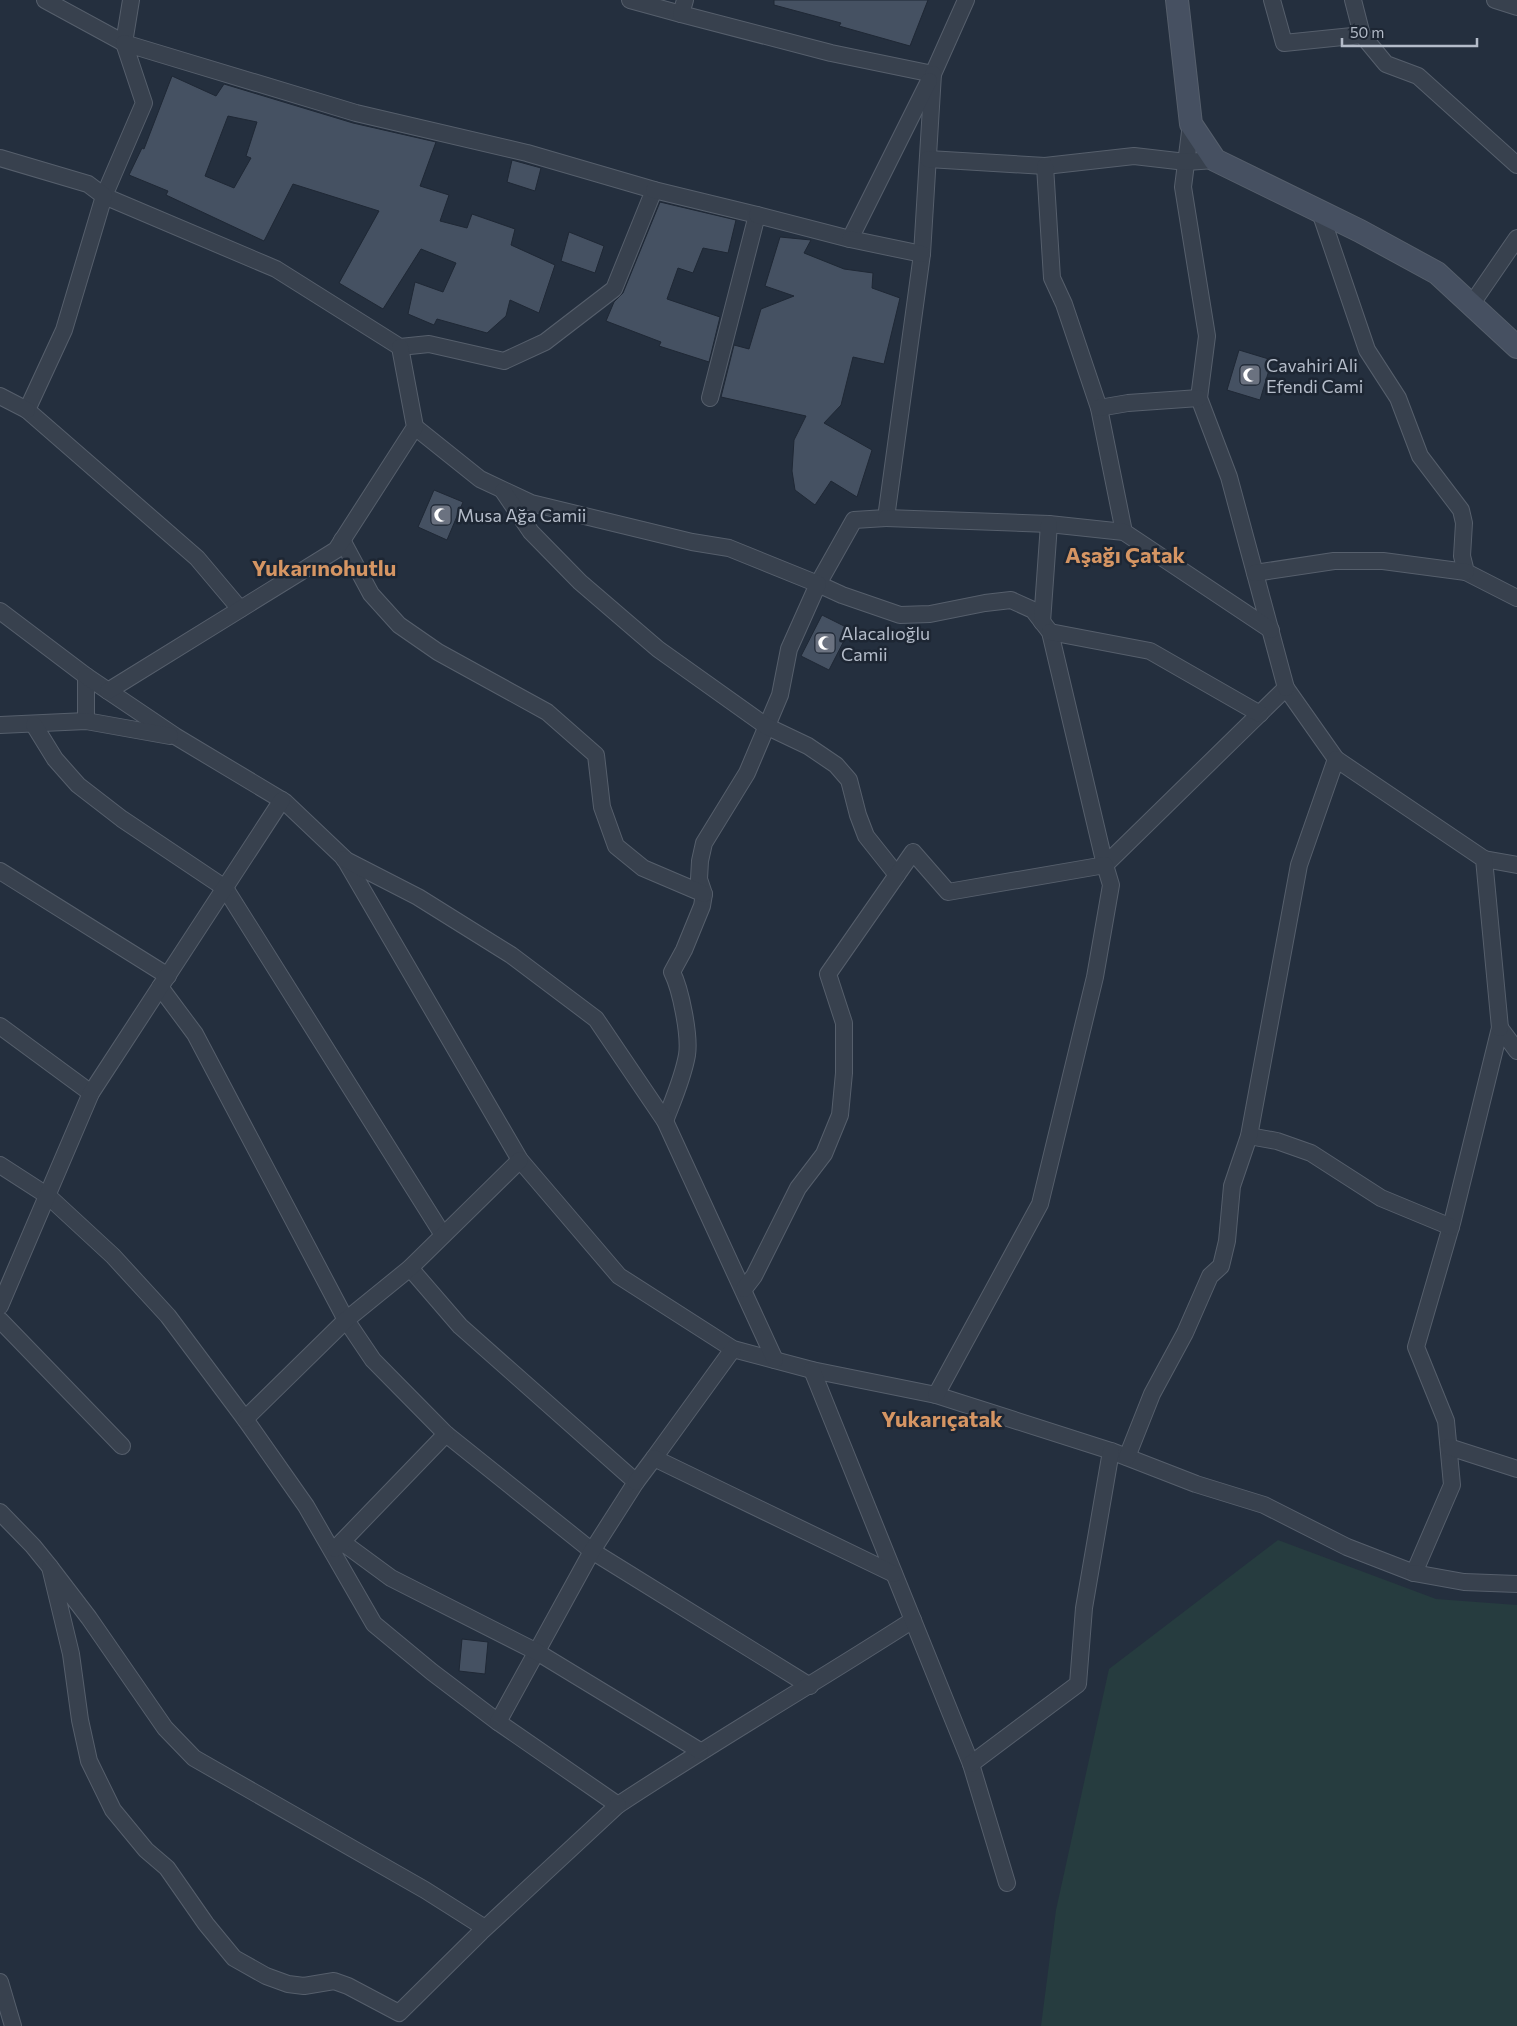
<svg xmlns="http://www.w3.org/2000/svg" width="1517" height="2026" viewBox="0 0 1517 2026" font-family="Commissioner,sans-serif">
<style>
.green{fill:#263c3f}
.building{fill:#455162;stroke:#1f2835;fill-rule:evenodd}
.lines{fill:none;stroke-linecap:round;stroke-linejoin:round}
.street-casing{stroke:#565f6c;stroke-width:18}
.secondary-casing{stroke:#565f6c;stroke-width:24}
.street{stroke:#38414e;stroke-width:16}
.secondary{stroke:#465061;stroke-width:22}
.labels{text-anchor:middle;dominant-baseline:central;stroke-width:5;stroke-linejoin:round;paint-order:stroke}
.poi-label{font-size:18px;fill:#b4bcc9;stroke:#1d2633;text-anchor:start}
.district-label{font-size:22px;font-weight:bold;fill:#d59563;stroke:#1d2633}
</style>
<rect width="100%" height="100%" fill="#242f3e"/>
<polygon class="green" points="1278,1540 1436,1599 1517,1605 1517,2026 1041,2026 1056,1910 1109,1669"/>
<g class="building">
<polygon points="774,0 928,0 910,46 839,26 841,23 774,5"/>
<path d="M 172,76 L 216,96 L 224,84 L 353,123 L 436,142 L 420,186 L 449,195 L 440,221 L 467,228 L 472,214 L 515,229 L 511,245 L 555,265 L 539,313 L 510,300 L 506,316 L 487,333 L 437,319 L 434,325 L 408,314 L 415,282 L 443,292 L 456,263 L 421,249 L 383,309 L 339,283 L 379,211 L 293,184 L 264,241 L 166,195 L 168,191 L 129,175 L 142,148 L 144,149 ZM 228,116 L 257,122 L 246,156 L 251,158 L 234,188 L 205,176 Z"/>
<polygon points="512,160 541,168 535,191 507,182"/>
<polygon points="660,202 736,220 728,253 703,248 693,273 678,268 667,299 720,317 709,362 659,346 661,342 606,321 614,302 623,293"/>
<polygon points="569,232 604,246 595,273 561,261"/>
<polygon points="780,237 811,240 804,253 844,269 873,273 872,288 900,298 884,364 853,357 841,405 824,423 872,450 857,497 831,481 815,505 795,490 792,471 794,440 806,416 721,397 734,345 749,349 761,309 794,296 765,286"/>
<polygon points="1239,350 1272,360 1260,400 1227,390"/>
<polygon points="434,490 463,502 447,540 418,527"/>
<polygon points="822,615 850,629 829,670 801,656"/>
<polygon points="462,1639 488,1642 485,1674 459,1671"/>
</g>
<g class="lines">
<g class="street-casing">
<g id="street">
<polyline points="45,0 124,43 131,0"/>
<polyline points="630,0 681,14"/>
<polyline points="685,0 681,14 831,53 933,74 966,0"/>
<polyline points="1272,0 1284,43 1362,35"/>
<polyline points="1353,0 1362,35 1386,64 1418,76 1517,165"/>
<polyline points="1495,0 1517,7"/>
<polygon points="124,43 356,113 527,153 654,190 614,289 545,342 504,361 429,344 400,347 276,269 104,196 144,103"/>
<polyline points="933,74 922,254 886,518 854,520 818,584 842,595 900,615 930,614 985,603 1011,600 1033,610 1050,632 1105,865 1286,688 1336,759"/>
<polyline points="1191,124 1183,187 1207,336 1199,398 1229,477 1286,688"/>
<polyline points="0,158 88,184 104,196 64,330 27,410 197,558 240,609"/>
<polyline points="928,159 1045,166 1134,156 1186,162 1215,160"/>
<polyline points="1045,166 1052,278 1064,304 1099,408 1124,532"/>
<polyline points="654,190 757,215 710,398"/>
<polyline points="1320,212 1367,350 1398,398 1420,456 1461,510 1464,523 1462,556 1466,572 1517,598"/>
<polyline points="757,215 850,239 929,81"/>
<polyline points="850,239 922,254"/>
<polyline points="1471,305 1517,238"/>
<polyline points="0,396 27,410"/>
<polyline points="1099,408 1128,403 1199,398"/>
<path d="M 415,427 L 480,479 L 531,503 L 692,542 L 729,548 L 818,584 L 789,649 L 780,695 L 747,773 L 704,843 L 700,861 L 699,879 L 704,894 L 702,906 L 684,950 L 672,972 C 681,990 690,1036 687,1055 C 683,1078 673,1100 665,1121"/>
<polyline points="503,491 531,532 580,582 658,649 766,726 808,746 836,765 849,780 858,815 866,836 897,875"/>
<polyline points="886,518 1049,524 1124,532 1271,630"/>
<polyline points="342,540 371,594 399,625 438,652 547,712 596,755 602,807 616,846 643,868 704,894"/>
<polyline points="1255,573 1334,561 1383,561 1466,572"/>
<polyline points="0,611 86,676 86,721"/>
<polyline points="1042,622 1049,524"/>
<polyline points="1050,632 1150,651 1260,714"/>
<polyline points="86,676 175,736 285,802 344,858 520,1160 619,1276 733,1349 812,1370 936,1395 1111,1451 1196,1484 1264,1505 1347,1547 1414,1573 1452,1485 1446,1421 1416,1347 1452,1223 1500,1028 1517,1051"/>
<polyline points="108,691 336,550 415,427 400,347"/>
<polyline points="0,725 86,721 170,736"/>
<polyline points="34,725 55,759 78,785 122,819 225,888 443,1235"/>
<polyline points="344,859 418,897 511,955 596,1019 665,1121 775,1360"/>
<polyline points="1484,859 1517,865"/>
<polyline points="0,871 168,976"/>
<polyline points="160,987 195,1034 346,1320 373,1360 446,1434 592,1551 810,1686"/>
<polyline points="0,1026 91,1093"/>
<polyline points="1249,1136 1277,1141 1311,1153 1381,1198 1451,1227"/>
<polyline points="0,1165 48,1196 113,1256 168,1316 245,1419 306,1506 374,1624 432,1672 498,1722"/>
<path d="M 410,1268 L 460,1326 L 636,1482 L 592,1551 L 498,1722 L 618,1805 C 715,1741 815,1683 913,1620"/>
<polyline points="744,1289 754,1276 798,1188 824,1154 840,1115 844,1073 844,1023 828,974 913,852 948,892 1105,865 1111,885 1095,977 1040,1204 936,1395"/>
<polyline points="0,1306 91,1093 282,800"/>
<polyline points="0,1320 122,1446"/>
<polyline points="812,1370 971,1764 1007,1883"/>
<polyline points="245,1419 346,1320 410,1268 520,1160"/>
<polyline points="1449,1447 1517,1469"/>
<polyline points="1127,1457 1152,1394 1185,1333 1210,1276 1221,1266 1227,1241 1232,1186 1249,1136 1299,865 1336,759 1484,859 1500,1028"/>
<polyline points="654,1458 733,1349"/>
<polyline points="636,1482 654,1458 894,1574"/>
<polyline points="0,1512 33,1546 50,1567"/>
<polyline points="342,1542 391,1578 537,1652 700,1751"/>
<polyline points="335,1549 446,1434"/>
<polyline points="1414,1573 1464,1582 1517,1584"/>
<polyline points="971,1764 1078,1684 1084,1608 1111,1451"/>
<polyline points="485,1928 425,1890 194,1758 165,1728 89,1618 50,1567 71,1654 80,1720 89,1761 113,1810 146,1850 167,1868 206,1924 234,1958 266,1976 288,1984 304,1986 334,1981 348,1986 399,2013 481,1932 618,1805"/>
<polyline points="0,1982 13,2026"/>
</g>
</g>
<g class="secondary-casing">
<polyline id="secondary" points="1177,0 1191,124 1215,160 1360,231 1437,273 1517,347"/>
</g>
<use href="#street" class="street"/>
<use href="#secondary" class="secondary"/>
</g>
<defs>
<g id="mosque-square" transform="scale(1.125)"><rect x="-9" y="-9" width="18" height="18" rx="4" fill="#6b7280" stroke="#1d2633"/><path d="M3.5-4.9A6 6 0 1 0 3.5 4.9A5 5 0 1 1 3.5-4.9Z" fill="#fff"/></g>
</defs>
<g fill-rule="evenodd">
<use href="#mosque-square" x="1250" y="375"/>
<use href="#mosque-square" x="441" y="515"/>
<use href="#mosque-square" x="825" y="643"/>
</g>
<g class="labels">
<g class="poi-label">
<text x="1266" y="365">Cavahiri Ali<tspan x="1266" dy="21">Efendi Cami</tspan></text>
<text x="457" y="515">Musa Ağa Camii</text>
<text x="841" y="633">Alacalıoğlu<tspan x="841" dy="21">Camii</tspan></text>
</g>
<g class="district-label">
<text x="1125" y="554">Aşağı Çatak</text>
<text x="324" y="567">Yukarınohutlu</text>
<text x="942" y="1418">Yukarıçatak</text>
</g>
</g>
<path d="M1342 38v8h135v-8" fill="none" stroke="#b4bcc9" stroke-width="2.5"/>
<text x="1350" y="38" font-size="15" fill="#b4bcc9" stroke="#1d2633" stroke-width="4" paint-order="stroke">50 m</text>
</svg>
